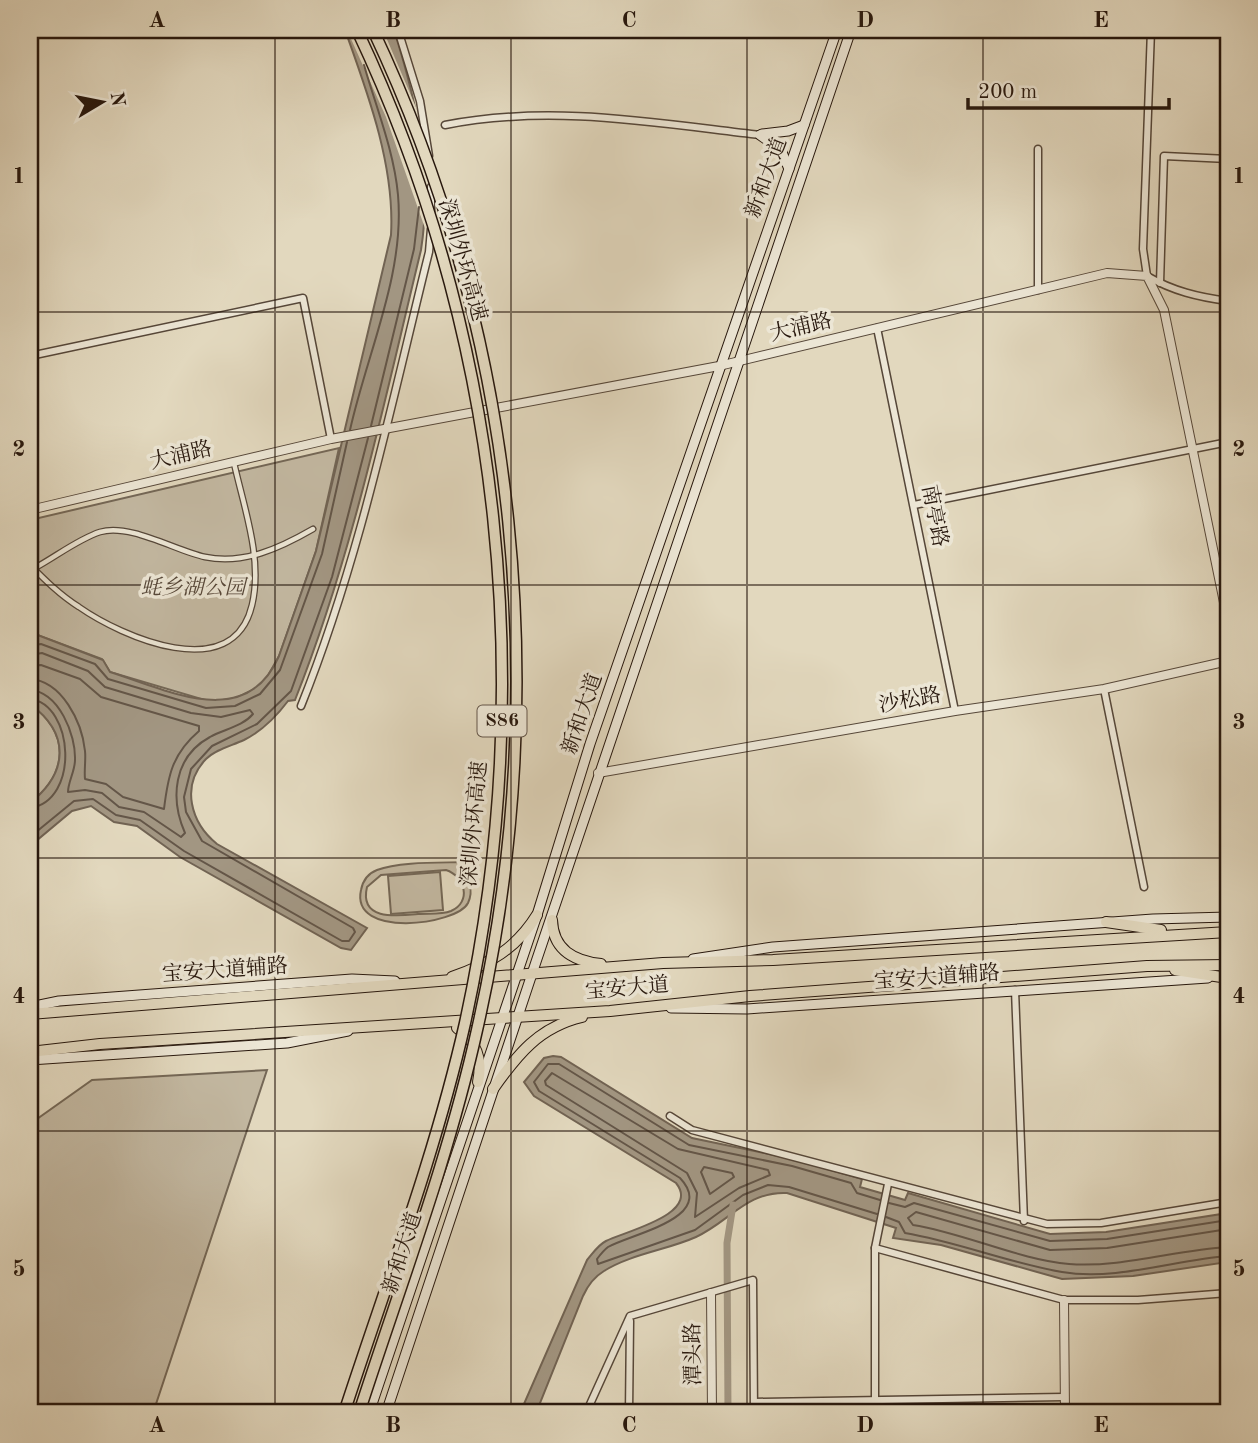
<svg xmlns="http://www.w3.org/2000/svg" width="1258" height="1443" viewBox="0 0 1258 1443" font-family="'Old Standard TT','Noto Serif SC',serif">
<style>
.green{fill:#c2b7a0;stroke:#746756;stroke-width:2;fill-rule:evenodd}
.water{fill:#a29682;stroke:#716353;stroke-width:2}
.pier{fill:#e2d8be}
.lines{fill:none;stroke-linecap:round;stroke-linejoin:round}
.shore{stroke:#645648;stroke-width:2}
.canal{stroke:#a29682;stroke-width:7}
.pedestrian-casing{stroke:#564739;stroke-width:7}
.minor-casing{stroke:#564739;stroke-width:9}
.tertiary-casing{stroke:#564739;stroke-width:10}
.secondary-casing{stroke:#27170d;stroke-width:11}
.primary-casing{stroke:#27170d;stroke-width:12}
.pedestrian{stroke:#ece6d5;stroke-width:4.5}
.minor{stroke:#ece6d5;stroke-width:6}
.tertiary{stroke:#ece6d5;stroke-width:8}
.secondary{stroke:#ece6d5;stroke-width:9}
.primary{stroke:#e2d8be;stroke-width:10}
.motorway-bridge-casing{stroke:#27170d;stroke-width:13;stroke-linecap:butt}
.motorway-bridge{stroke:#e2d8be;stroke-width:10}
.grid{fill:none;stroke:#27170d;stroke-width:2;stroke-opacity:0.55}
.labels{text-anchor:middle;dominant-baseline:central;stroke-width:7;stroke-linejoin:round;paint-order:stroke}
.shield{fill:#ece6d5;stroke:#625549;stroke-width:2}
.shield-label{font-size:19px;font-weight:bold;fill:#27170d}
.street-label{font-size:21px;fill:#27170d;stroke:#ece6d5}
.park-label{font-size:21px;font-style:italic;fill:#564739;stroke:#ece6d5}
.neatline{fill:none;stroke:#27170d;stroke-width:2.5}
.grid-label{font-size:23px;text-anchor:middle;font-weight:bold;fill:#27170d}
</style>
<rect width="100%" height="100%" fill="#e2d8be"/>
<filter id="stains"><feTurbulence type="fractalNoise" baseFrequency=".00286" numOctaves="4"/><feColorMatrix values="0 0 0 0 .2 0 0 0 0 .09 0 0 0 0 .02 0 0 0 .5 -.17"/></filter>
<radialGradient id="worn" r=".72"><stop offset=".6" stop-color="#630" stop-opacity="0"/><stop offset="1" stop-color="#630" stop-opacity=".3"/></radialGradient>
<g class="green">
<polygon points="339,448 316,551 279,656 266,679 257,688 234,699 208,701 110,672 102,659 35,634 30,645 30,520"/>
<path d="M 30,704 C 71,734 68,773 30,803 Z"/>
<path d="M 469,862 L 469,868 L 459,869 C 469,878 474,890 468,903 C 457,925 350,939 361,890 C 363,880 369,873 377,870 C 400,861 443,863 469,862 ZM 446,870 C 465,876 472,902 451,911 C 441,915 428,913 418,914 C 397,916 359,921 367,887 L 381,875 Z"/>
<polygon points="440,872 443,910 391,914 388,876"/>
<polygon points="267,1070 153,1413 30,1413 30,1124 92,1080"/>
</g>
<g class="water">
<path d="M 345,30 L 394,30 C 417,103 433,172 421,250 C 384,402 353,554 295,700 L 288,701 C 276,717 262,731 244,740 C 231,746 216,749 206,759 C 180,786 191,823 217,844 L 367,928 L 351,950 L 341,948 L 180,857 L 137,826 L 114,822 L 91,806 L 72,811 L 30,846 L 30,803 C 68,773 71,734 30,704 L 30,645 L 35,634 L 103,660 L 110,672 C 168,690 246,732 279,656 L 316,551 L 391,235 C 395,166 368,94 345,30 Z"/>
<path d="M 553,1056 L 561,1057 L 692,1138 L 793,1159 L 862,1179 L 860,1187 L 905,1200 L 908,1193 L 1050,1234 L 1106,1232 L 1228,1213 L 1228,1262 L 1133,1276 L 1062,1279 L 941,1245 L 893,1238 L 896,1228 L 787,1193 C 747,1191 729,1222 696,1237 C 667,1250 631,1254 604,1271 C 594,1277 588,1285 583,1296 L 536,1413 L 520,1413 L 587,1260 C 593,1253 598,1245 606,1241 C 626,1231 701,1214 676,1183 L 534,1096 L 524,1082 L 544,1058 Z"/>
</g>
<polygon class="pier" points="347,30 383,30 415,105 425,130 430,175 427,234 386,117"/>
<g class="lines">
<g class="shore">
<polyline points="371,426 414,249 419,207"/>
<path d="M 350,430 C 367,353 405,274 398,195 C 394,151 376,107 364,65"/>
<polyline points="30,646 41,644 95,664 108,679 206,708 235,706 260,694 280,670 322,554 347,442"/>
<path d="M 30,655 L 42,653 L 88,671 L 105,687 L 191,713 L 221,717 L 250,710 L 253,714 C 242,727 224,729 210,737 C 173,757 170,799 185,833 L 181,837 L 144,812 L 119,807 L 102,793 L 85,790 L 68,792 C 68,782 75,771 75,760 C 76,735 59,692 30,690"/>
<path d="M 30,666 L 41,665 L 80,679 L 101,697 L 199,726 L 199,731 C 172,754 168,776 164,809 L 123,797 L 106,784 L 85,779 C 84,770 86,760 85,751 C 82,722 62,681 30,679"/>
<path d="M 30,699 C 74,704 80,801 30,808"/>
<polyline points="30,837 74,801 93,799 116,815 140,820 184,851 342,941 349,941 355,932 353,928 202,841 186,812 184,797 191,769 212,746 257,724 291,691 332,577 368,438"/>
<polygon points="552,1073 678,1149 768,1170 770,1175 739,1188 695,1217 697,1193 687,1173 546,1085 545,1081"/>
<polygon points="704,1167 732,1173 734,1177 710,1194 701,1172"/>
<polyline points="889,1203 905,1207 914,1203 1050,1241 1107,1239 1228,1220"/>
<path d="M 877,1214 L 789,1187 L 768,1185 L 743,1195 L 695,1230 L 598,1264 L 597,1259 C 600,1255 604,1250 608,1247 C 630,1234 718,1218 680,1178 L 539,1091 L 534,1082 L 548,1064 L 559,1064 L 689,1145 L 792,1166 L 851,1183 L 857,1193 L 880,1200"/>
<path d="M 886,1217 L 899,1222 L 905,1233 C 958,1242 1009,1263 1062,1272 C 1116,1281 1175,1260 1228,1256"/>
<path d="M 1228,1229 L 1107,1248 L 1050,1250 L 916,1212 L 908,1218 L 913,1225 C 964,1233 1020,1260 1069,1264 C 1122,1268 1175,1250 1228,1247"/>
</g>
<polyline class="canal" points="728,1413 727,1243 733,1205"/>
<g class="pedestrian-casing">
<g id="pedestrian">
<path d="M 30,565 C 45,580 60,595 79,607 C 122,637 233,686 252,605 C 263,559 244,508 234,463"/>
<path d="M 33,569 C 54,558 78,539 100,532 C 130,523 176,551 205,557 C 244,565 280,548 313,529"/>
</g>
</g>
<g class="minor-casing">
<g id="minor">
<polyline points="398,30 420,101 429,156"/>
<path d="M 1151,30 L 1143,249 L 1147,276 C 1173,291 1198,297 1228,301"/>
<path d="M 445,125 C 551,104 655,123 760,135"/>
<polyline points="1038,149 1038,290"/>
<polyline points="431,187 431,215"/>
<polyline points="1160,283 1164,156 1228,159"/>
<polyline points="877,328 955,711"/>
<polyline points="30,356 303,298 331,439"/>
<polyline points="914,505 1228,442"/>
<polyline points="1104,689 1144,887"/>
<path d="M 301,706 C 360,559 391,405 429,252 L 431,229"/>
<polyline points="1015,990 1024,1221"/>
<polyline points="670,1116 692,1130 1047,1224 1101,1223 1228,1202"/>
<polyline points="875,1248 1064,1300 1138,1300 1228,1293"/>
<polyline points="875,1400 875,1248 888,1184"/>
<polyline points="755,1402 1064,1397"/>
<polyline points="586,1413 630,1316 753,1280 754,1413"/>
<polyline points="629,1413 630,1321"/>
</g>
</g>
<g class="tertiary-casing">
<g id="tertiary">
<polyline points="30,510 331,439 719,366 1107,273 1147,276 1164,310 1228,622"/>
<polyline points="598,773 955,711 1104,689 1228,661"/>
<polyline points="711,1293 712,1413"/>
<polyline points="1064,1300 1065,1413"/>
</g>
</g>
<g class="secondary-casing">
<g id="secondary">
<polyline points="762,134 788,131 804,125"/>
<polyline points="760,135 781,150 789,169"/>
<polyline points="693,959 773,947 1153,919 1228,917"/>
<polyline points="30,1007 59,1001 352,979 395,981"/>
<polyline points="671,1008 747,1009 1208,978"/>
<polyline points="30,1060 287,1043 348,1031"/>
<polyline points="369,1413 537,915 590,744 837,30"/>
<path d="M 386,1413 C 538,951 695,491 851,30"/>
</g>
</g>
<g class="primary-casing">
<g id="primary">
<path d="M 552,920 C 553,950 574,961 601,964"/>
<polyline points="1106,922 1161,930"/>
<polyline points="1175,970 1228,978"/>
<path d="M 452,977 C 489,964 516,949 537,915"/>
<polyline points="30,1014 663,963 773,960 1228,932"/>
<path d="M 457,1028 C 476,1040 483,1060 478,1082"/>
<polyline points="30,1052 100,1044 610,1011 750,996 1147,966 1228,965"/>
<path d="M 493,1089 C 517,1055 539,1027 582,1017"/>
</g>
</g>
<use href="#pedestrian" class="pedestrian"/>
<use href="#minor" class="minor"/>
<use href="#tertiary" class="tertiary"/>
<use href="#secondary" class="secondary"/>
<use href="#primary" class="primary"/>
<g class="motorway-bridge-casing">
<g id="motorway-bridge">
<path d="M 344,1413 C 386,1284 435,1156 465,1023 C 538,690 503,339 357,30"/>
<path d="M 359,1413 C 400,1286 448,1161 477,1030 C 553,697 519,339 373,30"/>
</g>
</g>
<use href="#motorway-bridge" class="motorway-bridge"/>
</g>
<path class="grid" d="M 275,30 L 275,1413M 511,30 L 511,1413M 747,30 L 747,1413M 983,30 L 983,1413M 30,312 L 1228,312M 30,585 L 1228,585M 30,858 L 1228,858M 30,1131 L 1228,1131"/>
<g class="labels">
<rect class="shield" x="477.5" y="705.5" width="49" height="31" rx="5"/>
<g class="shield-label">
<text x="502" y="721">S86</text>
</g>
<g class="street-label">
<text transform="translate(767 178) rotate(-70)">新和大道</text>
<text transform="translate(462 260) rotate(74)">深圳外环高速</text>
<text transform="translate(801 328) rotate(-13)">大浦路</text>
<text transform="translate(181 456) rotate(-13)">大浦路</text>
<text transform="translate(934 516) rotate(79)">南亭路</text>
<text transform="translate(910 701) rotate(-10)">沙松路</text>
<text transform="translate(583 714) rotate(-71)">新和大道</text>
<text transform="translate(475 824) rotate(-85)">深圳外环高速</text>
<text transform="translate(225 971) rotate(-4)">宝安大道辅路</text>
<text transform="translate(937 978) rotate(-4)">宝安大道辅路</text>
<text transform="translate(627 989) rotate(-5)">宝安大道</text>
<text transform="translate(403 1253) rotate(-72)">新和大道</text>
<text transform="translate(694 1354) rotate(-91)">潭头路</text>
</g>
<g class="park-label">
<text x="193" y="588">蚝乡湖公园</text>
</g>
</g>
<rect width="1258" height="1443" fill="none" stroke="#e2d8be" stroke-width="77"/>
<g transform="translate(102 102) rotate(80)" stroke="#ece6d5" stroke-width="5" paint-order="stroke">
<path d="M0-5L12 26L0 18L-12 26Z" fill="#27170d"/>
<text y="-10" font-size="19" font-weight="bold" text-anchor="middle" fill="#27170d">N</text>
</g>
<path d="M968 98v10h201v-10" fill="none" stroke="#27170d" stroke-width="3.5"/>
<text x="978" y="98" font-size="21" fill="#27170d" stroke="#ece6d5" stroke-width="5" paint-order="stroke">200 m</text>
<rect x="38" y="38" width="1182" height="1366" class="neatline"/>
<g class="grid-label">
<text x="157" y="27">A</text>
<text x="393" y="27">B</text>
<text x="629" y="27">C</text>
<text x="865" y="27">D</text>
<text x="1101" y="27">E</text>
<text x="19" y="183">1</text>
<text x="1239" y="183">1</text>
<text x="19" y="456">2</text>
<text x="1239" y="456">2</text>
<text x="19" y="729">3</text>
<text x="1239" y="729">3</text>
<text x="19" y="1003">4</text>
<text x="1239" y="1003">4</text>
<text x="19" y="1276">5</text>
<text x="1239" y="1276">5</text>
<text x="157" y="1432">A</text>
<text x="393" y="1432">B</text>
<text x="629" y="1432">C</text>
<text x="865" y="1432">D</text>
<text x="1101" y="1432">E</text>
</g>
<rect width="100%" height="100%" filter="url(#stains)"/>
<rect width="100%" height="100%" fill="url(#worn)"/>
</svg>
